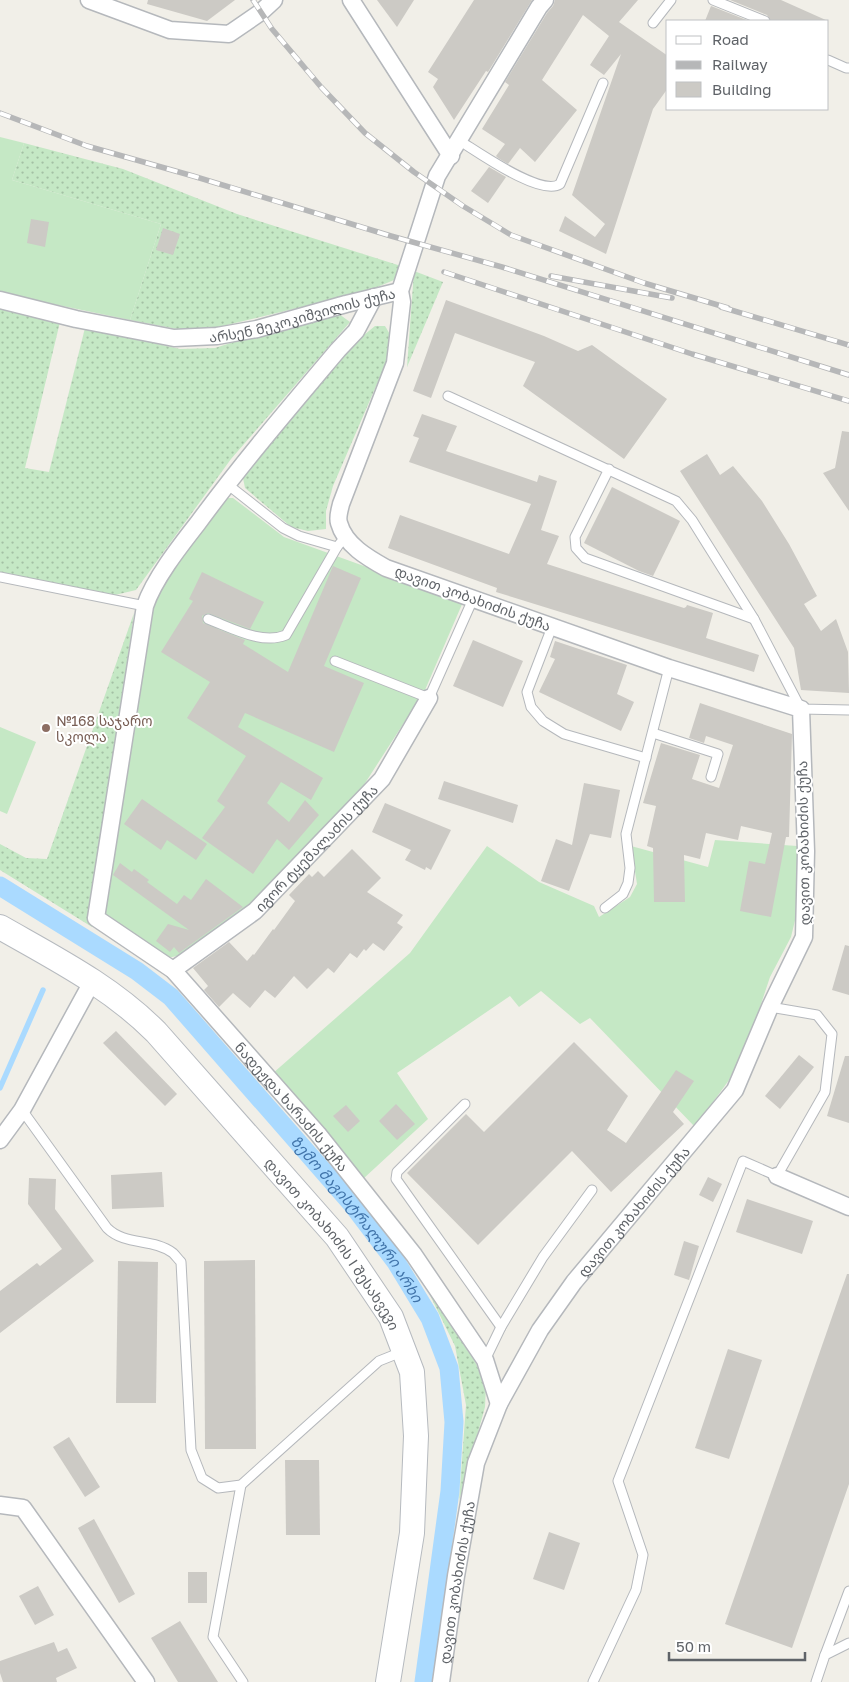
<svg xmlns="http://www.w3.org/2000/svg" width="849" height="1682" viewBox="0 0 849 1682" font-family="'Golos Text','Noto Sans Georgian',sans-serif">
<style>
.grass{fill:url(#grass-dots)}
.garden{fill:#c5e8c5}
.lines{fill:none;stroke-linecap:round;stroke-linejoin:round}
.stream{stroke:#aadaff;stroke-width:5.5}
.canal{stroke:#aadaff;stroke-width:19}
.building{fill:#cccac5}
.lane-casing{stroke:#b5b8bc;stroke-width:11}
.street-casing{stroke:#b5b8bc;stroke-width:19}
.secondary-casing{stroke:#b6babf;stroke-width:26}
.lane{stroke:#fff;stroke-width:9}
.street{stroke:#fff;stroke-width:16}
.secondary{stroke:#fff;stroke-width:24}
.rail-casing{stroke:#b6b7b8;stroke-width:5.5}
.rail{stroke:#fff;stroke-width:4;stroke-dasharray:11;stroke-linecap:butt}
.education-dot{fill:#8d6e63;stroke:#fff;stroke-width:2}
.labels{text-anchor:middle;dominant-baseline:central;stroke-width:4;stroke-linejoin:round;paint-order:stroke}
.street-label{font-size:14px;fill:#5f6368;stroke:#fff}
.education-label{font-size:14px;fill:#785e54;stroke:#fff;text-anchor:start}
.water-label{font-size:15px;font-style:italic;fill:#4174aa;stroke:#fff}
</style>
<defs>
<pattern id="grass-dots" width="8" height="8" patternUnits="userSpaceOnUse" patternTransform="scale(1.25)"><rect width="8" height="8" fill="#c5e8c5"/><path d="M2 2h.1M6 6h.1" fill="none" stroke="#a3c0a4" stroke-width="1.8" stroke-linecap="round"/></pattern>
</defs>
<rect width="100%" height="100%" fill="#f1efe8"/>
<g class="grass">
<polygon points="24,143 123,169 237,214 401,266 394,280 368,291 206,330 177,329 130,320 161,224 12,180"/>
<polygon points="414,271 443,282 407,367"/>
<polygon points="0,308 60,322 25,468 49,472 85,328 180,349 215,348 246,338 339,314 350,322 231,459 136,590 115,595 0,572"/>
<polygon points="375,326 385,326 391,336 392,349 333,486 326,511 326,529 308,531 291,527 245,488 242,473 353,344"/>
<path d="M 134,613 L 99,861 C 94,881 86,903 93,924 L 92,927 L 0,870 L 0,844 L 26,858 L 47,859 Z"/>
<polygon points="419,1273 471,1353 486,1385 485,1407 459,1501 466,1405 455,1346"/>
</g>
<g class="garden">
<polygon points="0,137 24,143 12,180 161,224 130,320 0,293"/>
<polygon points="221,498 233,498 284,537 463,602 425,690 360,791 257,901 181,955 168,958 103,920 152,596"/>
<polygon points="0,727 36,742 7,814 0,811"/>
<polygon points="715,840 797,846 799,904 791,937 770,977 751,1034 729,1080 695,1127 590,1018 580,1024 541,991 519,1007 510,996 397,1073 428,1119 363,1179 272,1074 410,953 487,846 539,882 594,906 599,917 630,897 637,884 631,846 708,867"/>
</g>
<g class="lines">
<polyline class="stream" points="0,1088 43,990"/>
<path class="canal" id="s1" d="M 0,886 L 137,971 L 171,997 L 352,1204 L 396,1262 L 430,1318 L 449,1368 L 454,1422 L 450,1491 L 424,1682"/>
</g>
<g class="building">
<polygon points="148,0 235,0 207,21 147,4"/>
<polygon points="377,0 414,0 397,27"/>
<polygon points="474,0 532,0 488,72 486,71 454,120 433,87 438,79 428,72"/>
<polygon points="555,0 638,0 619,22 668,56 668,88 653,109 606,254 559,231 565,216 595,237 605,224 572,195 621,54 604,75 590,65 609,36 583,15 542,80 577,110 535,162 520,148 508,164 498,158 496,156 505,144 482,129 509,85 505,82 547,13 553,6"/>
<polygon points="730,0 781,0 828,21 771,21 767,15"/>
<polygon points="711,6 749,21 705,21"/>
<polygon points="489,167 506,177 488,203 471,191"/>
<polygon points="31,219 49,222 45,247 27,243"/>
<polygon points="163,228 180,234 173,255 156,250"/>
<polygon points="446,300 544,336 578,351 592,345 667,399 624,459 523,386 535,362 455,333 431,398 413,391"/>
<polygon points="422,414 457,426 446,451 537,482 539,475 557,481 541,530 559,536 547,564 684,608 686,607 687,605 713,613 706,638 759,655 754,672 496,592 497,588 388,548 400,515 509,554 531,504 409,462 419,438 413,436"/>
<polygon points="842,431 849,432 849,511 823,473 835,468"/>
<polygon points="707,454 720,475 733,466 762,501 789,544 817,596 804,604 821,631 836,619 848,652 849,693 801,690 794,648 680,471"/>
<polygon points="612,487 680,521 653,576 639,571 584,543"/>
<polygon points="333,566 361,578 324,666 364,683 334,752 245,713 238,727 323,778 311,800 281,782 267,803 289,822 305,800 319,815 289,850 277,839 253,874 202,838 225,807 217,801 246,756 187,718 210,682 161,652 193,601 189,599 202,572 264,602 250,629 208,613 202,616 203,623 245,640 243,644 288,672"/>
<polygon points="473,640 523,661 503,707 453,686"/>
<polygon points="555,641 627,665 617,694 634,702 621,731 539,692 555,659 550,657"/>
<polygon points="700,703 792,734 789,837 786,837 771,917 740,911 749,861 765,864 772,833 741,826 738,840 706,833 700,859 684,855 685,902 654,902 653,848 647,846 656,806 643,803 661,743 700,755 692,779 719,788 733,745 706,736 704,743 689,738"/>
<polygon points="444,781 518,805 513,823 438,799"/>
<polygon points="584,783 620,790 611,838 590,834 569,891 541,881 556,839 572,845"/>
<polygon points="142,799 207,844 196,860 167,840 161,850 124,824"/>
<polygon points="385,803 451,830 431,870 426,867 425,870 405,860 411,850 372,832"/>
<polygon points="352,849 381,878 367,892 403,915 397,923 403,927 384,951 373,943 366,951 364,949 357,958 350,953 334,973 328,968 307,989 294,976 275,998 265,990 250,1008 233,993 219,1007 204,990 208,986 193,968 229,942 247,961 253,954 254,955 273,929 274,930 295,901 289,895 309,874 312,877 318,871 324,877"/>
<polygon points="120,863 132,872 134,869 149,880 147,882 177,904 184,895 191,900 206,879 243,907 179,953 174,947 170,952 156,941 168,924 189,930 113,875"/>
<polygon points="845,945 849,946 849,995 832,990"/>
<polygon points="116,1031 177,1094 165,1106 103,1043"/>
<polygon points="574,1042 628,1096 607,1130 626,1143 676,1070 694,1081 673,1112 684,1124 611,1192 572,1151 478,1245 407,1173 466,1114 484,1132"/>
<polygon points="799,1055 814,1067 780,1109 765,1096"/>
<polygon points="845,1056 849,1056 849,1123 827,1116"/>
<polygon points="396,1104 415,1124 397,1140 379,1121"/>
<polygon points="346,1105 360,1121 348,1132 333,1116"/>
<polygon points="162,1172 164,1207 112,1209 111,1175"/>
<polygon points="708,1177 722,1184 713,1202 699,1195"/>
<polygon points="29,1178 56,1179 55,1209 94,1261 0,1333 0,1291 37,1263 40,1266 62,1249 28,1204"/>
<polygon points="747,1199 813,1221 802,1254 736,1232"/>
<polygon points="684,1241 699,1246 689,1280 674,1275"/>
<polygon points="255,1260 256,1449 205,1449 204,1261"/>
<polygon points="118,1261 158,1262 156,1403 116,1403"/>
<polygon points="847,1274 849,1274 849,1484 792,1648 725,1624"/>
<polygon points="728,1349 762,1360 729,1459 695,1448"/>
<polygon points="69,1437 100,1487 85,1497 53,1447"/>
<polygon points="285,1460 319,1460 320,1535 286,1535"/>
<polygon points="94,1519 135,1594 119,1603 78,1528"/>
<polygon points="549,1532 580,1543 564,1590 533,1579"/>
<rect x="188" y="1572" width="19" height="31"/>
<polygon points="38,1586 54,1615 35,1625 19,1596"/>
<polygon points="180,1621 218,1682 178,1682 151,1638"/>
<polygon points="54,1642 58,1652 67,1648 77,1668 56,1678 57,1682 3,1682 0,1673 0,1661"/>
</g>
<g class="lines">
<g class="lane-casing">
<g id="lane">
<polyline points="713,0 765,21"/>
<polyline points="653,23 671,0"/>
<polyline points="828,60 846,68 849,68"/>
<path d="M 460,141 C 478,152 541,197 560,184 L 603,83"/>
<polyline points="448,396 676,501 692,520 754,619 801,709 849,710"/>
<polyline points="609,469 575,537 576,548 585,558 754,619"/>
<polyline points="227,484 283,528 299,536 337,547"/>
<polyline points="0,577 145,606"/>
<path d="M 208,619 C 232,628 262,645 286,635 L 337,547 L 346,536"/>
<polyline points="552,627 527,692 531,707 543,721 564,734 646,758"/>
<polyline points="335,661 429,698 473,599"/>
<polyline points="653,733 718,754 711,777"/>
<polyline points="605,908 623,894 628,883 630,868 626,834 669,668"/>
<polyline points="465,1104 397,1172 396,1179 501,1327"/>
<path d="M 22,1110 L 107,1228 C 125,1246 153,1238 173,1253 C 176,1256 178,1259 181,1262 L 191,1450 L 202,1478 L 218,1488 L 241,1485 L 379,1361 L 404,1351"/>
<polyline points="485,1360 501,1327 543,1257 592,1190"/>
<polyline points="241,1485 213,1637 243,1682"/>
<polyline points="825,1655 849,1591"/>
<polyline points="593,1682 636,1590 643,1555 618,1481 743,1161 777,1176 825,1092 832,1034 817,1015 770,1007"/>
<polyline points="816,1682 825,1655 849,1643"/>
</g>
</g>
<g class="street-casing">
<g id="street">
<polyline points="89,0 170,30 229,34 261,12 274,0"/>
<polyline points="351,0 451,156"/>
<path id="s2" d="M 374,297 L 356,331 L 338,350 C 290,407 242,463 198,523 C 180,546 154,579 145,606 L 96,918 L 173,970 L 318,1134 L 414,1255 L 485,1360 L 499,1404"/>
<path id="s3" d="M 0,300 L 76,319 L 174,338 L 217,336 L 257,329 L 346,304 L 400,291"/>
<path id="s4" d="M 173,970 L 255,911 L 382,779 L 429,698"/>
<polyline points="0,1140 22,1110 93,980"/>
<polyline points="777,1176 849,1207"/>
<polyline points="0,1505 23,1508 146,1682"/>
<path id="s5" d="M 441,1682 L 456,1576 L 476,1463 L 499,1404 L 540,1330 L 574,1282 L 735,1090 L 770,1007 L 804,937 L 806,851 L 801,709 L 669,668 L 386,568 C 368,558 345,545 339,523 C 337,517 340,509 341,504 L 395,363 L 402,302 L 400,291 L 437,176 L 539,7 L 545,0"/>
</g>
</g>
<g class="secondary-casing">
<g id="secondary">
<path id="s6" d="M 0,927 C 56,959 110,986 156,1032 L 337,1237 L 391,1317 L 412,1372 L 416,1436 L 412,1533 L 388,1682"/>
</g>
</g>
<use href="#lane" class="lane"/>
<use href="#street" class="street"/>
<use href="#secondary" class="secondary"/>
<g class="rail-casing">
<g id="rail">
<polyline points="253,0 272,29 321,87 365,133 414,172 463,206 511,235 644,283 728,308"/>
<polyline points="0,113 87,146 193,176 391,236 502,267 849,375"/>
<polyline points="444,272 692,354 849,401"/>
<polyline points="551,276 672,298"/>
<polyline points="721,307 849,345"/>
</g>
</g>
<use href="#rail" class="rail"/>
</g>
<circle class="education-dot" cx="46" cy="728" r="5"/>
<g class="labels">
<g class="street-label">
<text stroke="none"><textPath href="#s3" startOffset="309">არსენ მეკოკიშვილის ქუჩა</textPath></text>
<text transform="translate(473 598) rotate(20)">დავით კობახიძის ქუჩა</text>
<text transform="translate(803 843) rotate(-91)">დავით კობახიძის ქუჩა</text>
<text stroke="none"><textPath href="#s4" startOffset="189">იგორ ტყემალაძის ქუჩა</textPath></text>
<text stroke="none"><textPath href="#s2" startOffset="976">ნადეჟდა ხარაძის ქუჩა</textPath></text>
<text stroke="none"><textPath href="#s5" startOffset="521">დავით კობახიძის ქუჩა</textPath></text>
<text stroke="none"><textPath href="#s6" startOffset="465">დავით კობახიძის I შესახვევი</textPath></text>
<text stroke="none"><textPath href="#s5" startOffset="101">დავით კობახიძის ქუჩა</textPath></text>
</g>
<g class="education-label">
<text x="56" y="720">№168 საჯარო<tspan x="56" dy="16">სკოლა</tspan></text>
</g>
<g class="water-label">
<text stroke="none"><textPath href="#s1" startOffset="494">ზემო მაგისტრალური არხი</textPath></text>
</g>
</g>
<rect x="666" y="20" width="162" height="90" fill="#ffffff" stroke="#bfc1c3"/>
<rect x="676" y="36" width="25" height="8" fill="#ffffff" stroke="#bfc1c3"/>
<text x="712" y="45" font-size="15" fill="#5f6368">Road</text>
<rect x="676" y="61" width="25" height="8" fill="#b6b7b8" stroke="#bfc1c3"/>
<text x="712" y="70" font-size="15" fill="#5f6368">Railway</text>
<rect x="676" y="82" width="25" height="15" fill="#cccac5" stroke="#bfc1c3"/>
<text x="712" y="95" font-size="15" fill="#5f6368">Building</text>
<path d="M669 1652v8h136v-8" fill="none" stroke="#5f6368" stroke-width="2.5"/>
<text x="676" y="1652" font-size="15" fill="#5f6368" stroke="#ffffff" stroke-width="4" paint-order="stroke">50 m</text>
</svg>
